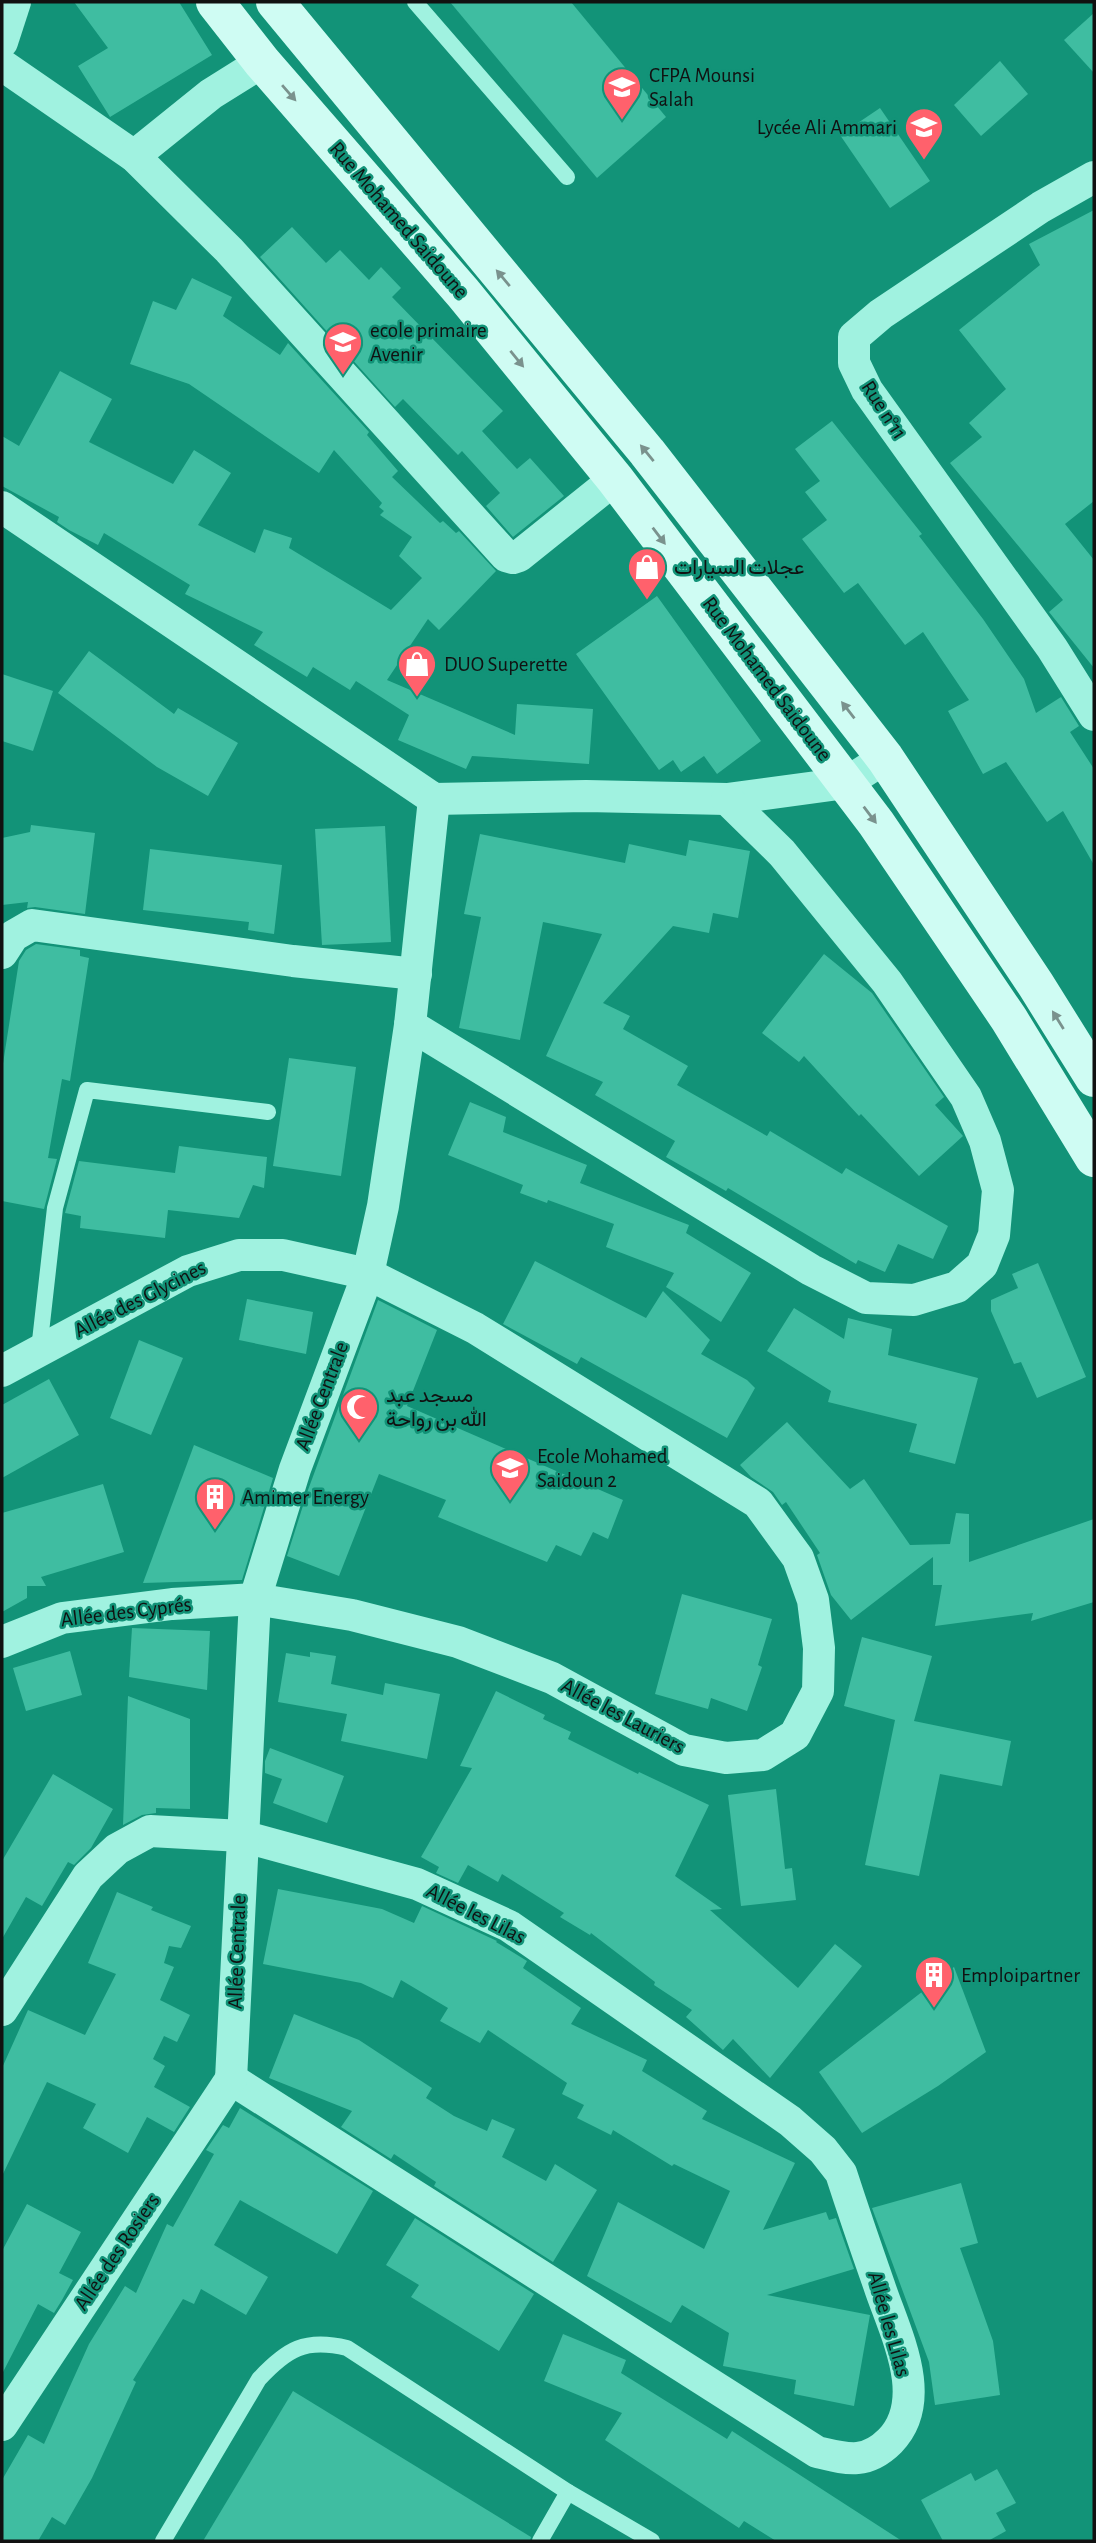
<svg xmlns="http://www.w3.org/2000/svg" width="1096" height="2543" viewBox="0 0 1096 2543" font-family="'Alegreya Sans',Vazirmatn,sans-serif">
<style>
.building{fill:#3fbda1}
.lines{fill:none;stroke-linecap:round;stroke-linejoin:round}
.service{stroke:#a0f2e0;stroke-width:16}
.minor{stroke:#a0f2e0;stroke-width:32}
.secondary{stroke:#cffcf3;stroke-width:38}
.oneway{fill:#7a928d}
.labels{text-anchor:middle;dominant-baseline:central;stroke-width:5;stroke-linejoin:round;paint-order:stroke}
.poi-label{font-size:21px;fill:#111;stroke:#129378;text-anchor:start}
.street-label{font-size:21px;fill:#111;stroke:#129378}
</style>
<rect width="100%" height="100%" fill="#129378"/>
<g class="building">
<polygon points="74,2 179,2 212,55 110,117 78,66 108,48"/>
<polygon points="450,2 571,2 666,117 597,178"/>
<polygon points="1094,13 1094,73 1064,40"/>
<polygon points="1000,61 1028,94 981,136 954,105"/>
<polygon points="880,108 930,181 890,208 840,135"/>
<polygon points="1094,210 1094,501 1065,524 1094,560 1094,668 1049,612 1063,600 950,463 982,437 969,423 1006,389 959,330 1040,265 1029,244"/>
<polygon points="292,227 326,263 340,250 369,280 381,267 401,288 392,297 503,411 482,431 517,469 530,458 564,496 513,537 486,506 500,493 462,451 458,455 403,399 395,407 260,257"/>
<polygon points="192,278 232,297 223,316 280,355 288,343 369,432 367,435 398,471 392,477 440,523 443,521 456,533 459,531 496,571 439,630 428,619 387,680 515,735 517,704 593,709 589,764 472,756 466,769 398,740 409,715 356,681 350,690 313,667 307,677 254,645 263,632 185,594 190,585 104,533 98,545 69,530 57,522 59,517 2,486 2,436 19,446 60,371 112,399 89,442 173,484 194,450 231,473 198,525 255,553 264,529 292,538 289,548 391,610 422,578 399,556 412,537 380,515 384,511 379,507 382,503 334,450 319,473 189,384 130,364 153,301 176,310"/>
<polygon points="832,421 922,534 919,536 983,619 1024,679 1036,713 1061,697 1079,726 1070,732 1094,769 1094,865 1063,811 1047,822 1006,762 983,774 948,711 969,700 923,632 905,645 858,583 844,593 802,539 827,520 805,492 820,481 795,449"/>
<polygon points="657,596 761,741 717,774 704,756 681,772 673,760 659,770 576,654"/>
<polygon points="89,651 174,714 178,708 238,743 208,796 157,767 58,693"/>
<polygon points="2,674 53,691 33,751 2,741"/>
<polygon points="31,825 95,833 85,914 35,907 27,908 28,902 2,905 2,838 30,832"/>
<polygon points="385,826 391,942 322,945 315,829"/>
<polygon points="480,834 625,863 629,844 686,856 689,840 750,851 738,918 713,913 709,933 673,926 603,1003 630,1016 623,1029 688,1066 677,1085 767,1136 770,1131 842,1174 846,1168 948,1226 933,1259 898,1244 885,1272 858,1260 856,1264 728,1188 726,1191 666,1157 675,1141 595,1095 603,1082 546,1056 602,934 543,922 520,1040 459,1028 481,917 464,914"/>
<polygon points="150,849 282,865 274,934 248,930 249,922 143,910"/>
<polygon points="36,944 80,950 80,956 89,958 70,1081 62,1079 48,1158 57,1159 44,1209 2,1201 2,1070 19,961 26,950"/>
<polygon points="824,954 872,993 944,1097 935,1105 963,1136 919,1176 861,1114 859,1116 804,1056 799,1062 762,1033"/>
<polygon points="289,1058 356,1067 341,1176 273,1166"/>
<polygon points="470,1102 506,1117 503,1132 587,1165 580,1183 689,1225 686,1233 751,1273 721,1322 666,1287 674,1273 606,1247 614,1224 548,1200 547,1203 520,1193 523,1185 448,1155"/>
<polygon points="179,1146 267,1157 264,1188 253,1185 239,1218 168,1210 165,1238 80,1228 81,1216 65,1213 79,1161 175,1173"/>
<polygon points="535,1261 646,1318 663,1291 710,1340 701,1354 747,1380 755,1388 727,1438 581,1357 577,1364 503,1324"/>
<polygon points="1038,1263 1086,1377 1037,1398 1021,1362 1014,1364 991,1311 991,1300 1018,1288 1012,1274"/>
<polygon points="247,1299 313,1312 306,1354 239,1340"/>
<polygon points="378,1300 437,1330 407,1406 623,1500 608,1539 593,1532 581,1556 556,1545 547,1562 438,1517 446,1500 379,1474 339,1576 287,1556 308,1490"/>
<polygon points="794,1308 844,1339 848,1318 892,1329 888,1355 978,1378 955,1464 909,1452 917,1424 828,1402 831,1391 767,1351"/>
<polygon points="139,1340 183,1358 151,1435 110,1418"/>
<polygon points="49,1379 79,1435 2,1478 2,1405"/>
<polygon points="787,1422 850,1489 864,1479 910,1545 950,1544 956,1513 969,1514 969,1562 1094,1519 1094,1602 1031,1621 1033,1613 935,1626 942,1585 933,1585 933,1557 851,1620 831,1595 817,1555 820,1553 786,1502 782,1505 773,1492 751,1477 740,1465"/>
<polygon points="194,1445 273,1478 242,1580 143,1583"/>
<polygon points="103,1484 124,1552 41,1577 46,1586 27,1586 27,1598 2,1612 2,1513"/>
<polygon points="682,1594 772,1619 758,1665 762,1667 747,1711 711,1698 708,1709 655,1694"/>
<polygon points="132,1628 210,1631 207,1690 129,1677"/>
<polygon points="862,1637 932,1656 914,1721 1011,1741 1002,1786 940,1774 919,1876 865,1865 895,1720 844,1706"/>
<polygon points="70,1651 82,1695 26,1711 13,1668"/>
<polygon points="310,1652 336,1656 331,1684 383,1695 385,1683 440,1694 427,1759 341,1741 347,1714 278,1702 286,1653 310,1657"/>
<polygon points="496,1691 545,1715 543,1719 571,1732 568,1739 638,1774 639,1772 709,1805 675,1876 722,1909 710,1910 798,1988 835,1944 862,1966 770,2078 733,2039 723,2050 686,2017 692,2010 654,1985 655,1982 591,1933 590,1935 560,1917 564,1913 502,1874 498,1882 468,1865 458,1883 436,1873 439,1867 421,1857 472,1768 460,1766"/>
<polygon points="128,1696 190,1719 190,1809 156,1808 156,1813 142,1815 123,1825"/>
<polygon points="270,1748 344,1776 327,1823 273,1803 282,1779 265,1773 265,1761"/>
<polygon points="53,1774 113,1809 91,1848 74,1865 68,1862 42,1906 26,1897 2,1939 2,1861"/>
<polygon points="776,1789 785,1869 792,1868 796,1900 741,1906 728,1795"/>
<polygon points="278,1889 382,1909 414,1923 422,1906 497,1941 496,1942 527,1961 523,1968 581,2008 571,2024 647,2060 642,2071 707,2111 702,2119 795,2163 763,2230 826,2212 829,2220 836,2218 854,2269 767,2295 870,2315 854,2406 794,2394 796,2380 723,2366 729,2333 682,2305 671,2323 587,2276 618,2202 704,2249 730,2191 674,2164 672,2166 613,2130 611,2135 577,2118 584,2105 562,2094 567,2083 488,2030 480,2043 440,2021 448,2008 401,1980 393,1998 361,1983 263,1964"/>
<polygon points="117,1892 153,1907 151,1910 191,1926 181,1948 169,1946 164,1963 174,1967 160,2000 190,2015 177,2042 164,2036 153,2059 165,2066 154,2087 190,2107 174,2132 147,2117 128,2153 83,2128 96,2104 47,2082 2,2176 2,2068 28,2010 85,2035 116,1974 88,1963"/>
<polygon points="954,1967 986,2052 938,2086 862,2133 819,2072"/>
<polygon points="294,2014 359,2040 432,2088 426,2098 454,2116 487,2131 492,2119 515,2129 502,2157 546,2181 555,2164 597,2190 553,2262 434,2186 436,2182 394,2154 391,2159 341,2127 352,2111 269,2078"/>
<polygon points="240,2108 373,2191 337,2254 240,2200 214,2245 268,2277 246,2315 201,2289 194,2304 183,2299 133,2380 136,2382 92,2478 65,2525 52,2517 38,2541 2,2541 2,2480 28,2435 44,2444 89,2344 125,2286 136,2293 167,2224 173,2227 214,2154 206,2150 223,2125 229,2128"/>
<polygon points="961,2183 978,2243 960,2248 993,2341 1000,2395 935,2405 929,2362 872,2208"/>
<polygon points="27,2204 81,2232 59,2273 73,2280 62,2300 54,2313 38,2304 2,2374 2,2251"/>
<polygon points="415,2218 534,2294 499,2351 411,2297 419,2285 386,2265"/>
<polygon points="563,2334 626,2360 621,2373 727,2439 732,2431 902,2541 776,2541 744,2521 739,2528 605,2440 622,2413 544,2381"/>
<polygon points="293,2391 531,2537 530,2541 203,2541"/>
<polygon points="997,2469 1016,2503 996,2513 1006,2531 988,2541 943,2541 921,2500 971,2473 975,2481"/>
</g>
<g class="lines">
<g class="service">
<polyline points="415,2 567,177"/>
<polyline points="39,1350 55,1208 87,1090 268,1112"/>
<path d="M 163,2541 L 259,2379 C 287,2349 305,2338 347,2348 L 568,2492 L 652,2541"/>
<polyline points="540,2541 568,2492"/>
</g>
<g class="minor">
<polyline points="2,42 15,2"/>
<polyline points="2,65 134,156 229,250 506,556 513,558 519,556 615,479"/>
<polyline points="134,156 211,94 262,62"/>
<polyline points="1094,177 1041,207 881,314 854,337 854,363 867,390 1052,648 1094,715"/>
<polyline points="2,507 434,799 586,796 727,799 846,783 885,758"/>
<polyline points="2,953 13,936 32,925 293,961 416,974"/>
<polyline points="410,1025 811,1270 866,1298 914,1300 957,1287 982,1265 994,1235 998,1190 985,1141 966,1097 887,982 782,853 727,799"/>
<polyline points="2,1371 188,1271 239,1255 283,1255 368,1274 475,1328 758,1503 798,1558 813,1600 819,1648 818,1691 795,1735 763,1755 726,1758 684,1750 552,1678 458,1642 352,1615 255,1599 172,1604 62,1618 2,1642"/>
<path d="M 2,2010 L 88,1876 L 117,1849 L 150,1831 L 242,1836 L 417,1884 L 509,1926 L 790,2121 L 823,2150 L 841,2173 C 853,2210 866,2248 879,2285 C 894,2331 931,2399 890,2441 C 866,2465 847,2459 817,2452 L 231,2079"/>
<polyline points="231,2079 255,1599 295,1469 368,1274 383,1206 410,1025 434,799"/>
<polyline points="2,2425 231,2079"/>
</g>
<g class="secondary">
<polyline points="215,2 262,62 463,293 615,479 876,823 1009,1019 1094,1158"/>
<polyline points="275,2 647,452 885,758 1036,985 1094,1078"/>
</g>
</g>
<defs><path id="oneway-solid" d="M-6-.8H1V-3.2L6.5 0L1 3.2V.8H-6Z" transform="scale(1.75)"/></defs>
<g class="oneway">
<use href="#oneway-solid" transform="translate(289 93) rotate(49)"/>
<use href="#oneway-solid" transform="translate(503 278) rotate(-130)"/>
<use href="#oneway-solid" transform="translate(517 359) rotate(51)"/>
<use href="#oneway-solid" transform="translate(647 453) rotate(-129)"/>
<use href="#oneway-solid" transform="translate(659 536) rotate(53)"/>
<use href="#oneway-solid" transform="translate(848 710) rotate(-128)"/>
<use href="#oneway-solid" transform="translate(870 815) rotate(53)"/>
<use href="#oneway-solid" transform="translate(1058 1020) rotate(-122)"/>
</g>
<defs>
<g id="university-pin" transform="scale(2.0125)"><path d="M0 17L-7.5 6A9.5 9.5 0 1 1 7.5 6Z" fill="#ff616c" stroke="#129378"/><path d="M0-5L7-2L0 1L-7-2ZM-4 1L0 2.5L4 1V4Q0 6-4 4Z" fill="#fff"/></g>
<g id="school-pin" transform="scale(2.0125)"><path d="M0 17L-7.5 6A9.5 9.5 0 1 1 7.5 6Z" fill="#ff616c" stroke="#129378"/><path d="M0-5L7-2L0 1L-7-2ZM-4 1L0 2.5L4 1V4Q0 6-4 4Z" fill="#fff"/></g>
<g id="shop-pin" transform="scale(2.0125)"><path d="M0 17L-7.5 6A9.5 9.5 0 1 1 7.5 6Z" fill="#ff616c" stroke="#129378"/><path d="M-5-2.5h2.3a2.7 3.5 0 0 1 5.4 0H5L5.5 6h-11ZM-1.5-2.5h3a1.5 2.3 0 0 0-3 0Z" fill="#fff"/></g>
<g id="mosque-pin" transform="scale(2.0125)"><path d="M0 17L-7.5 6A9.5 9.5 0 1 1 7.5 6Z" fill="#ff616c" stroke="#129378"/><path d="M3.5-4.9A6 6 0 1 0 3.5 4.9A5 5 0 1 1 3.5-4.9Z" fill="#fff"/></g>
<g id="building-pin" transform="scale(2.0125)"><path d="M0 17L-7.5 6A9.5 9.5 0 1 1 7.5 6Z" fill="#ff616c" stroke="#129378"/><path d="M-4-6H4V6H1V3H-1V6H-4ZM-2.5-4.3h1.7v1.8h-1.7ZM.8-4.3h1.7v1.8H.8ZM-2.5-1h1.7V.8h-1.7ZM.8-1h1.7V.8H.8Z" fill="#fff"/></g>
</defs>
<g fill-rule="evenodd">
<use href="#university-pin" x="622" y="87"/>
<use href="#school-pin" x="924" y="127"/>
<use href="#school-pin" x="343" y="342"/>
<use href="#shop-pin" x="647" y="567"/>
<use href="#shop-pin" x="417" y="664"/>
<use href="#mosque-pin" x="359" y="1407"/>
<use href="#school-pin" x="510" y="1468"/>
<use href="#building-pin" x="215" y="1497"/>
<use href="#building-pin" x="934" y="1975"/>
</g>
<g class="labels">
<g class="poi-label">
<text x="649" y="75">CFPA Mounsi<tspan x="649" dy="24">Salah</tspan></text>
<text x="897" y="127" text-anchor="end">Lycée Ali Ammari</text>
<text x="370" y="330">ecole primaire<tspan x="370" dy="24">Avenir</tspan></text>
<text x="674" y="567">عجلات السيارات</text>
<text x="444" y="664">DUO Superette</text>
<text x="386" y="1395">مسجد عبد<tspan x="386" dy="24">الله بن رواحة</tspan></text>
<text x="537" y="1456">Ecole Mohamed<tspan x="537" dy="24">Saidoun 2</tspan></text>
<text x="242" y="1497">Amimer Energy</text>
<text x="961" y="1975">Emploipartner</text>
</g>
<g class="street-label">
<text transform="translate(399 220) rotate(49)">Rue Mohamed Saidoune</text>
<text transform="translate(884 410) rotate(57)">Rue n°11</text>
<text transform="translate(767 679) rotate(53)">Rue Mohamed Saidoune</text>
<text transform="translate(140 1299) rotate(-27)">Allée des Glycines</text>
<text transform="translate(322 1396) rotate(-69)">Allée Centrale</text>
<text transform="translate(126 1612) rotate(-7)">Allée des Cyprés</text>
<text transform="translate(623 1716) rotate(28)">Allée les Lauriers</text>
<text transform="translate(476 1914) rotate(27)">Allée les Lilas</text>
<text transform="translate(237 1952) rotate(-88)">Allée Centrale</text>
<text transform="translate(117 2252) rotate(-56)">Allée des Rosiers</text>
<text transform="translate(889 2324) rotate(74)">Allée les Lilas</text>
</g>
</g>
<rect width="1096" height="2543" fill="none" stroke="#111111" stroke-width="7"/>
</svg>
